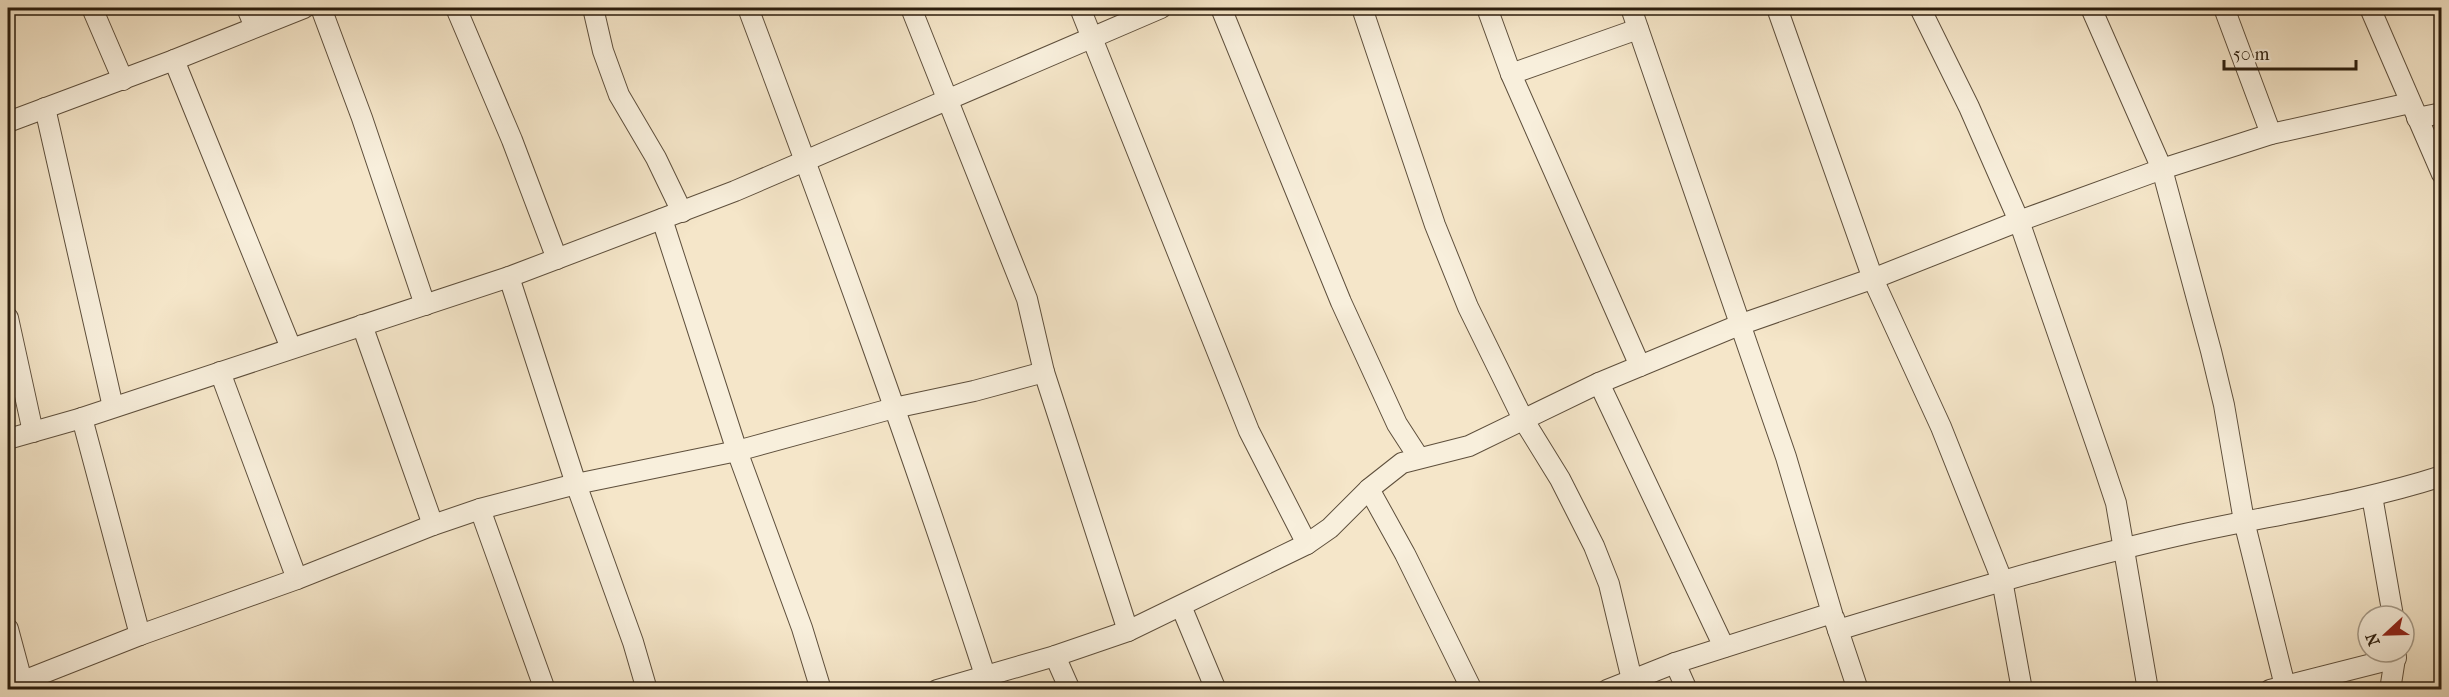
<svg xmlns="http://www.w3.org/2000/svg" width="2449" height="697" viewBox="0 0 2449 697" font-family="'IM FELL French Canon',serif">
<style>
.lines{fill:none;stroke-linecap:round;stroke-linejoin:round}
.minor-casing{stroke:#5e4f3c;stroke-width:22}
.minor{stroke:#f8efdc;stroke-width:20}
</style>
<rect width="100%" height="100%" fill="#f5e6c9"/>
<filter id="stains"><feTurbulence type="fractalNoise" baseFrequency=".00333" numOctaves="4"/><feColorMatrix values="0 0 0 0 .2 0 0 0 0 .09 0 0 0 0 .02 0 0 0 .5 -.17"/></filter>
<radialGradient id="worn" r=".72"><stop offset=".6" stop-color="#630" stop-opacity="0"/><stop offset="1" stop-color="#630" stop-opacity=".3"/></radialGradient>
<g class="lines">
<g class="minor-casing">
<g id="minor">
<polyline points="92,8 123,80"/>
<polyline points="247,8 255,27"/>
<polyline points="321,8 362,118 425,305"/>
<polyline points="456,8 512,140 557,259"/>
<polyline points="593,8 603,51 619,95 656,158 682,212"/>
<path d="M 748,8 C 831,229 912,450 985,675"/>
<polyline points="911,8 1027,299 1044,372 1128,631"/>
<polyline points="1080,8 1249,431 1307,544"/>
<polyline points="1221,8 1341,302 1397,424 1419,458"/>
<polyline points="1362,8 1435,225 1468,307 1523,419 1560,479 1594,546 1609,584 1632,680"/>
<polyline points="1487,8 1511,74 1640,366"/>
<polyline points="1631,8 1786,457 1832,613 1675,663 1687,690"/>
<polyline points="1777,8 1873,279 1941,427 2002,580 2022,690"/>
<polyline points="1920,8 1969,107 2019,221 2103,464 2116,503 2148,690"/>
<polyline points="2091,8 2162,169 2211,351 2224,405 2244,521 2286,690"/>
<polyline points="2224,8 2271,134"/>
<polyline points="2370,8 2442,174"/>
<polyline points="174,60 291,348"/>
<polyline points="1511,74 1638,29"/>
<polyline points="45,108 113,407"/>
<polyline points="2417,118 2442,113"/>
<polyline points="8,122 174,60 304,8"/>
<polyline points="662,219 737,451 802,628 821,690"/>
<polyline points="509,277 576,484 633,642 647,690"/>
<polyline points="8,318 33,432"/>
<polyline points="362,325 433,525"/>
<polyline points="220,372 297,579"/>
<polyline points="1599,383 1724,647"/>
<polyline points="82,418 140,635"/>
<polyline points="8,439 82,418 509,277 735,191 1161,8"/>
<polyline points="1369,489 1405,554 1472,690"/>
<polyline points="2372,496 2393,616"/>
<polyline points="480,509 545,690"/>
<polyline points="1181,606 1216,690"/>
<polyline points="1834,618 1858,690"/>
<polyline points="8,629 22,681"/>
<path d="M 1838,630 C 1950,596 2062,562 2176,536 C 2264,516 2355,504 2442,476"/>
<polyline points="1055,656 1070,690"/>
<polyline points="8,687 140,635 297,579 433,525 480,509 576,484 737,451 894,408 974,391 1044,372"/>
<polyline points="937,690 1055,656 1128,631 1307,544 1330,528 1369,489 1402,463 1469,446 1599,383 1739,325 1880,276 2019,221 2162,169 2271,134 2410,103"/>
<polyline points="1607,690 1675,663"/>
<polyline points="2270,690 2396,658"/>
<polyline points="2390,690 2396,652"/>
</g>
</g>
<use href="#minor" class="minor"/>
</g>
<rect width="2449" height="697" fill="none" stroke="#f5e6c9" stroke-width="30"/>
<rect x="9" y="9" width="2431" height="679" fill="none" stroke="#2b1d0d" stroke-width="3"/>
<rect x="15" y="15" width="2419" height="667" fill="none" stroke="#2b1d0d" stroke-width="1.5"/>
<g transform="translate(2386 634) rotate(248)"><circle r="28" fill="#f8efdc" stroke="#a69b89" stroke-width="1.5"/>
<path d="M0-4.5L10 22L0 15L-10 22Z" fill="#8f2418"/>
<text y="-9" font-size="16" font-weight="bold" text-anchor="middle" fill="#2b1d0d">N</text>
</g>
<path d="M2224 60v9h132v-9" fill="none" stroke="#2b1d0d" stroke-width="3"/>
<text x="2233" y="60" font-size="18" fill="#2b1d0d" stroke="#f8efdc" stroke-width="4.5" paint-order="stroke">50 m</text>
<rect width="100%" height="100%" filter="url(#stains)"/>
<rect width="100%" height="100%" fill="url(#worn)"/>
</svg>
